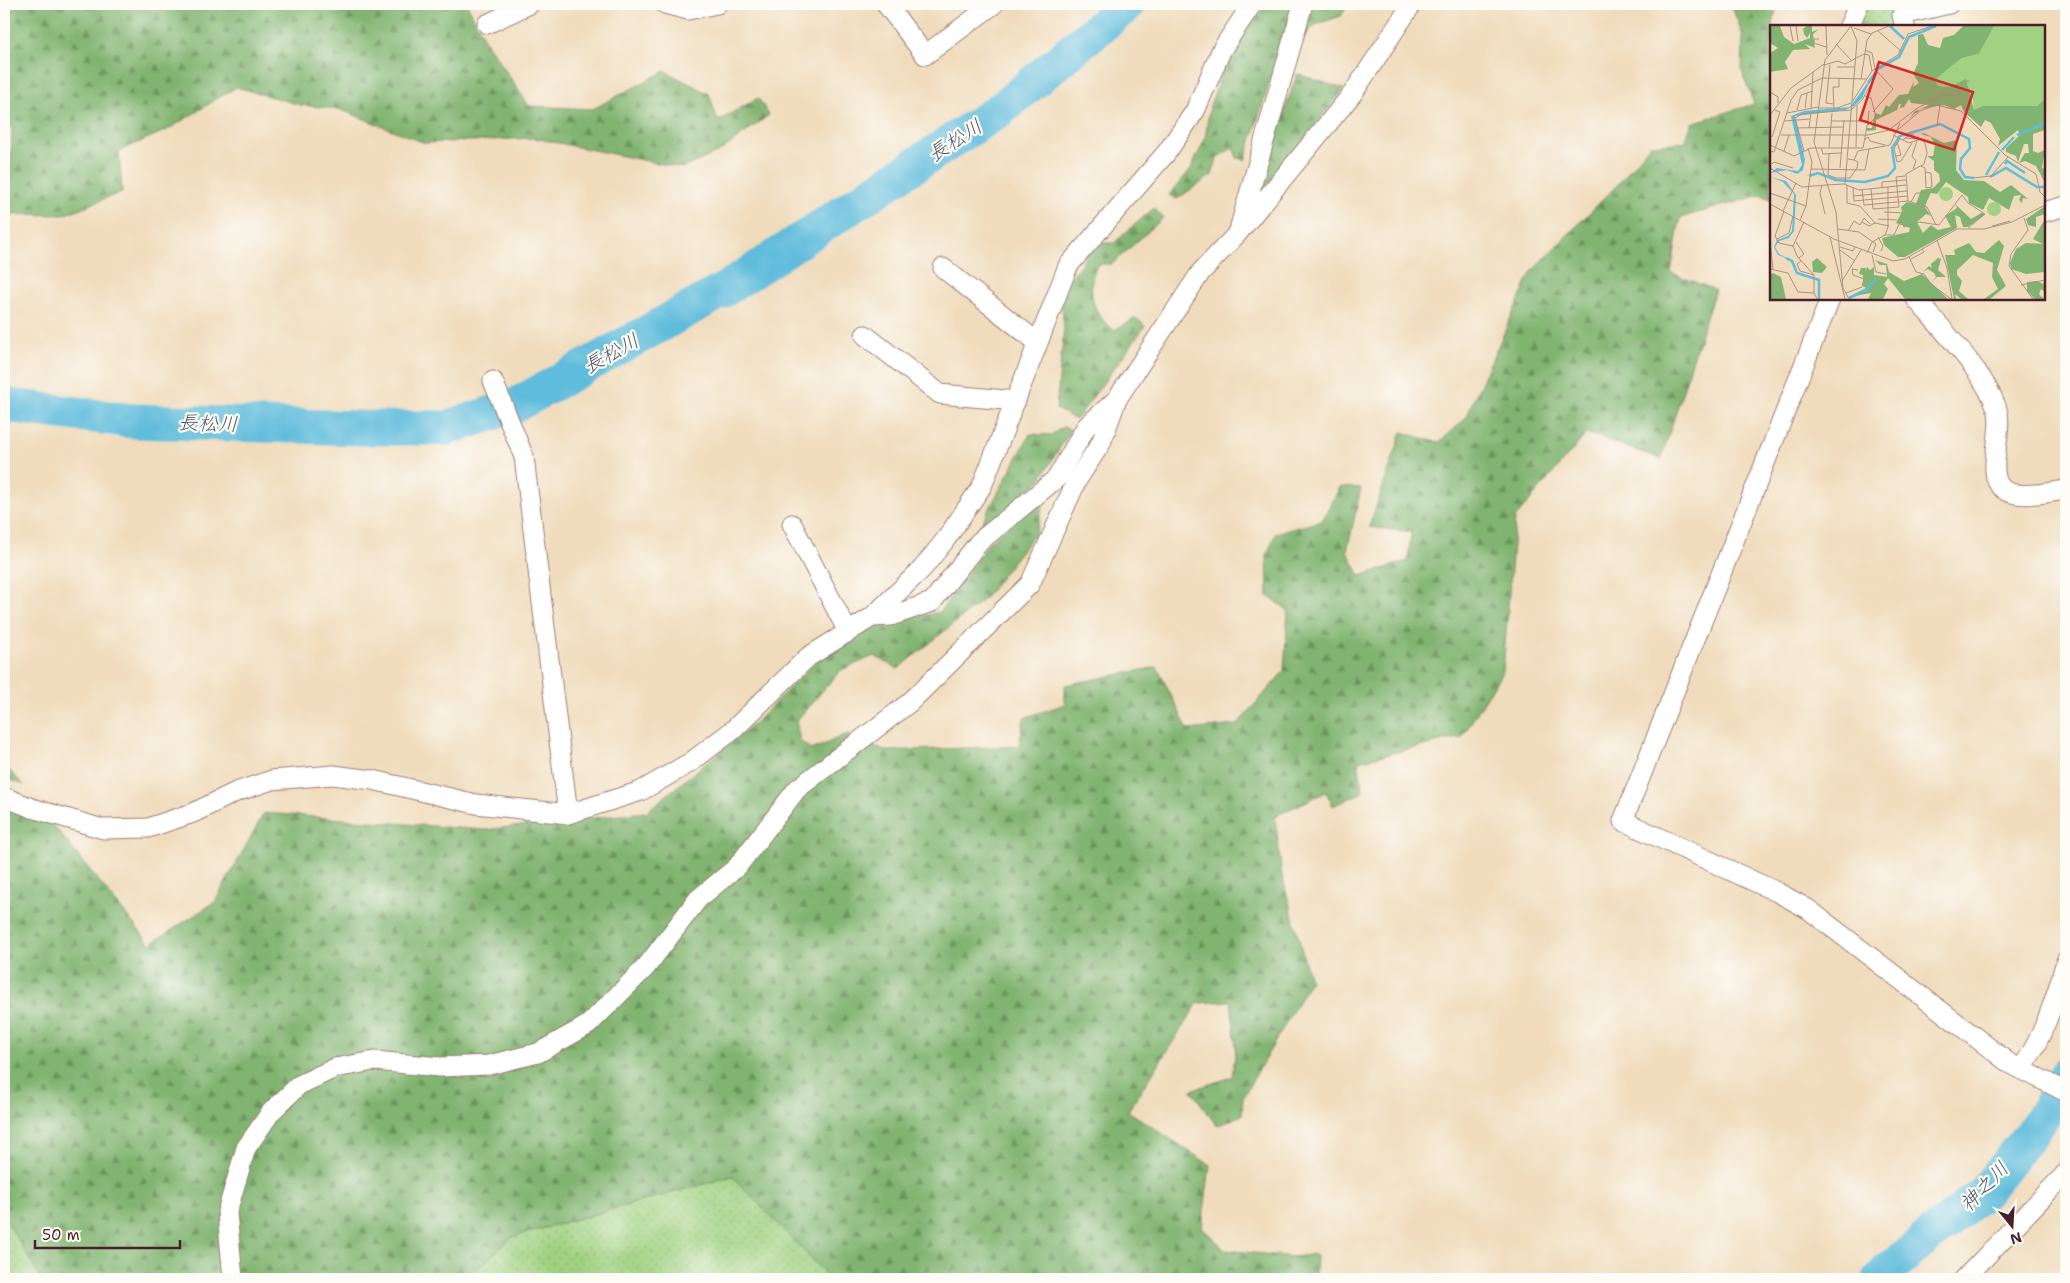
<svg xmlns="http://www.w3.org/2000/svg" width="2070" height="1283" viewBox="0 0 2070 1283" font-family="'Shantell Sans','Klee One',sans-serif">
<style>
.grass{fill:url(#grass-dots);stroke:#757856}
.forest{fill:url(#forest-firs);stroke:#656a4e}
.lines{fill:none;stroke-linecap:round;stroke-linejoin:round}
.river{stroke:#5ebcdc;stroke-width:35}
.minor-casing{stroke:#9d7e74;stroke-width:21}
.minor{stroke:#fff;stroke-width:19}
.labels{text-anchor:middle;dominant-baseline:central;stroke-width:4.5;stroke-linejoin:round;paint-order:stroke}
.water-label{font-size:20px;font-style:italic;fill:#515669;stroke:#fdfcf7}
.inset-river{fill:none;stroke:#5ebcdc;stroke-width:2.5}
.inset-road{fill:none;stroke:#ae9082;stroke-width:1}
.view{fill:#d62828;fill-opacity:0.15;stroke:#d62828;stroke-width:2.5}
.inset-edge{fill:none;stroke:#4a1f2b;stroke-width:2.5}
</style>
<defs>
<pattern id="grass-dots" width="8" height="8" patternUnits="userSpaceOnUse" patternTransform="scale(1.25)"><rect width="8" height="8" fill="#a0d282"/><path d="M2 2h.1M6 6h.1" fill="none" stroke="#8bb470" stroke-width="1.8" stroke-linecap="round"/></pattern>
<pattern id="forest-firs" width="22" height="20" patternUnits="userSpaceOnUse" patternTransform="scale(1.25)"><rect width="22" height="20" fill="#80b470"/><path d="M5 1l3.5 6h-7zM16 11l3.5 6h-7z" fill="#6b925c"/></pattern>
</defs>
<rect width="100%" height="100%" fill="#fdfcf7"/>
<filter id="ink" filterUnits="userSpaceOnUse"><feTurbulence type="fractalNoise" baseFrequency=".02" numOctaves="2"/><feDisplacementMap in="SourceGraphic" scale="10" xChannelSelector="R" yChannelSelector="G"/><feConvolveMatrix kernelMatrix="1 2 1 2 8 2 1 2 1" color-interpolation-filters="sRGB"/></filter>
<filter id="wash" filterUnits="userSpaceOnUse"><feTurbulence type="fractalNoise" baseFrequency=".0096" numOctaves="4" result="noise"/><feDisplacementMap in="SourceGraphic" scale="20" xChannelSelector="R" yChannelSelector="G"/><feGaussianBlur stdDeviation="1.12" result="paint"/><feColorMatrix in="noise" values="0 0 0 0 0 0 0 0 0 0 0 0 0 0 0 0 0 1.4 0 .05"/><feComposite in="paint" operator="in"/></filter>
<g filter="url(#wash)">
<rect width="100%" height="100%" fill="#f0dcbc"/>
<g class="grass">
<polygon points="1863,4 1890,4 1895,26 1854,26"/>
<polygon points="733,1176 828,1276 825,1279 466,1279 512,1237"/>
<polygon points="4,1216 41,1279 4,1279"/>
</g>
<g class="forest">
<polygon points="4,4 467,4 483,37 529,106 593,109 665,71 709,94 718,121 758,98 769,115 719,152 682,168 534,138 425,143 339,109 301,105 236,87 169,129 119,151 122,192 63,215 9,214 12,129 4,116"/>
<polygon points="1267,4 1348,4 1341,16 1315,25 1274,68 1245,160 1237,158 1233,147 1217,159 1212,175 1177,199 1169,195 1191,169 1205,139 1210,105 1229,54"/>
<polygon points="1731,4 1777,4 1773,26 1771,26 1771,199 1761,195 1680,218 1671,273 1715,290 1661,459 1587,433 1515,518 1503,671 1462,737 1358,761 1363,792 1333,806 1326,792 1275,816 1282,876 1310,981 1243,1097 1242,1115 1217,1126 1191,1090 1232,1077 1236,1048 1231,1001 1198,1003 1128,1111 1210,1165 1202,1228 1226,1250 1293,1257 1316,1254 1315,1279 825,1279 827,1275 732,1176 512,1237 466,1279 41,1279 4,1216 4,806 53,825 150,944 215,902 264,813 484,830 646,812 754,724 823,654 878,624 940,612 990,541 1046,495 1036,532 984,599 898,669 874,656 841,670 796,721 800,741 812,750 847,734 887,751 1019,746 1024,718 1065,704 1065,685 1157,667 1188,730 1237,725 1284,671 1288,610 1268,596 1267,554 1276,533 1322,521 1340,487 1361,488 1347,551 1360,576 1408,561 1411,532 1369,527 1402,432 1439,443 1465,419 1532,271 1620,182 1650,145 1685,142 1692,123 1754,104 1742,71 1743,36"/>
<polygon points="1297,74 1344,89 1254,202"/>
<path d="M 1154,208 L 1163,218 L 1112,264 L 1098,264 C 1085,287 1092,315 1114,330 L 1136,318 L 1145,326 L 1076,420 L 1056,409 L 1064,328 L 1062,307 L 1068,282 L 1096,243 L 1114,243 Z"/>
<polygon points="1063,427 1071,430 1039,481 975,535 1030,434 1051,435"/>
<polygon points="4,765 24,785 4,777"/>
</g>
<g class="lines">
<g class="river">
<polyline points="4,405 133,421 358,428 447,428 514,406 727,288 1001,109 1128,4"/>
<polyline points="1880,1279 1889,1269 1984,1192 2041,1120 2066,1075"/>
</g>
</g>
</g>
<g filter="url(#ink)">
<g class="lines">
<g class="minor-casing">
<g id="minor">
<polyline points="665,4 688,10 717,4"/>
<polyline points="886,4 925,55 994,4"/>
<polyline points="487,24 530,4"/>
<polyline points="1849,26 1859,4"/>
<polyline points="1905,26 1902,15 1949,4"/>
<polyline points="2044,212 2066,206"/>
<polyline points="1240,226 1303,4"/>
<polyline points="943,268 1037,342"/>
<polyline points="1830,299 1623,821 1777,892 1808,909 2009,1063 2066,1092"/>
<path d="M 1916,299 C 1940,327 1990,378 1998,413 C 2003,434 1985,475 2003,489 C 2016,500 2050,492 2066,490"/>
<polyline points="865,335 940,394 1016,401"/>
<polyline points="493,381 524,457 568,814"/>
<polyline points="792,524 848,632"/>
<polyline points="872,617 891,616 932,602 979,542 1057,478 1086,427 1117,399 1201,272 1237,234 1353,93 1412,4"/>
<polyline points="4,797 32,808 103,829 148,828 193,813 236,792 272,780 333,775 373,780 476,804 568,814 641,791 691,762 733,730 808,657 872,617 922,569 946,539 982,486 1068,266 1167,152 1195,111 1222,49 1252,4"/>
<path d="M 2021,1069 C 2043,1039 2056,997 2066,961"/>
<polyline points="233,1279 227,1212 246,1148 271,1112 299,1085 335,1068 374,1061 440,1067 489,1065 538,1053 588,1025 646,967 698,899 737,867 797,789 909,703 1030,584 1077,480 1101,443 1117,399"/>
<polyline points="1964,1279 2066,1173"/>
</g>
</g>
<use href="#minor" class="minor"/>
</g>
</g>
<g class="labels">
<g class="water-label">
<text transform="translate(955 140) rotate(-33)">長松川</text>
<text transform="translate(611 353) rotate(-29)">長松川</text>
<text transform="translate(208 423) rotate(2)">長松川</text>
<text transform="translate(1984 1186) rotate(-46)">神之川</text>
</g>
</g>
<g transform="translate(1770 25)">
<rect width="275" height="275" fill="#f0dcbc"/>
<path d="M 224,1 L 275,1 L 275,74 L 267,81 L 213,81 L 204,86 L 203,74 L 179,62 L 168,61 L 165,55 L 178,44 L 192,33 L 209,29 Z" fill="#a0d282"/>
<path d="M 0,1 L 10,1 L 14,12 L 24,19 L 40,13 L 40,8 L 37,13 L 34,9 L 33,4 L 37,1 L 42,1 L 42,7 L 49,4 L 43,9 L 45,23 L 35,19 L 40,24 L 23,25 L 15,37 L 18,44 L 0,47 L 0,28 L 8,23 L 0,18 ZM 193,1 L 224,1 L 209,29 L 192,33 L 178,44 L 165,55 L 168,61 L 179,62 L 196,54 L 204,85 L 213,81 L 267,81 L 275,74 L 275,105 L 263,109 L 263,126 L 268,128 L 275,125 L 272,143 L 275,144 L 275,158 L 266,141 L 255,136 L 249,138 L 255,128 L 259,128 L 258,119 L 254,119 L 248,137 L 246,131 L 236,127 L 236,123 L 250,110 L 248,105 L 228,121 L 230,114 L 221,98 L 215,95 L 211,102 L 194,87 L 191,80 L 184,84 L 174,80 L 150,84 L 139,94 L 145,86 L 159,80 L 141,78 L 139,74 L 134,82 L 130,83 L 131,79 L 129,79 L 127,85 L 106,95 L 106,105 L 96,106 L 97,103 L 102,103 L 105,88 L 111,90 L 116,80 L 119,82 L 129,70 L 138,69 L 144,56 L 143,62 L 149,58 L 143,49 L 148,38 L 148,10 L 153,9 L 158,20 L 170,23 L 173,13 L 184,10 ZM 154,108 L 174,118 L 187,115 L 186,145 L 194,155 L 214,156 L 230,167 L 241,160 L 258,174 L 253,173 L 252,178 L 249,175 L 251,170 L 244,171 L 239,185 L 219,173 L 213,185 L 199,178 L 198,172 L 176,157 L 167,169 L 161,168 L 157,176 L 155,182 L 161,191 L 156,189 L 147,197 L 153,208 L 161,200 L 168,205 L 181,202 L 175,191 L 187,183 L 185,179 L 201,194 L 213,187 L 214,190 L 198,202 L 193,202 L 190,192 L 185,190 L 187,203 L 135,232 L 128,232 L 114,220 L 112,213 L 139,207 L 140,203 L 126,198 L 132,187 L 131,182 L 137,177 L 146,179 L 151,165 L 163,163 L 170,156 L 169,149 L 164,145 L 164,136 L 157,131 L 163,131 L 165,120 L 161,112 L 151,109 ZM 275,181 L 275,189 L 266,192 L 266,202 L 258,200 L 256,194 ZM 275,194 L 275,247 L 256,249 L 241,244 L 240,238 L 246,224 L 256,218 L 273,219 L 263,214 ZM 229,215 L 234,221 L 227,245 L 236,261 L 220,274 L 214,274 L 228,264 L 222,252 L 223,238 L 203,230 L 187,245 L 187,250 L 192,256 L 189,266 L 198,274 L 191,274 L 185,269 L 186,274 L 184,274 L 175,230 L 185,230 L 184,225 L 199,218 L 206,227 L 214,228 ZM 47,233 L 57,242 L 52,248 L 43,247 L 42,237 ZM 168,233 L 171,234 L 168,245 L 176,252 L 167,252 L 161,258 L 166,252 L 164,248 L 158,244 L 153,247 L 159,241 L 162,243 L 161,239 ZM 105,235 L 117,239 L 119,247 L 134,256 L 152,249 L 178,274 L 135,274 L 118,253 L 114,259 L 118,264 L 113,274 L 98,274 L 101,268 L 79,272 L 96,263 L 93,261 L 93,250 L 89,249 L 91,243 L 96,243 L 95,248 L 97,242 L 100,245 L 104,242 L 104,250 L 117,252 L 116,240 L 110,240 ZM 3,248 L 11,252 L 16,274 L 0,274 L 0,250 ZM 267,256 L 273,259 L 275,256 L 275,267 L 271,264 L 269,269 L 274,274 L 265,274 L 257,266 L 257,257 Z" fill="#80b470"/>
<path d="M169 169a7 7 0 1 1 14 0a7 7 0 1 1-14 0ZM217 184a7 7 0 1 1 14 0a7 7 0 1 1-14 0Z" fill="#a0d282"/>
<path d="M 102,52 L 92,73 L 84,81 L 75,85 L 25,91 L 35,135 L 33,145 L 27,149 L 17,145 L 0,148 L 7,143 L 28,146 L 32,140 L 21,91 L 34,86 L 80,82 ZM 0,152 L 16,156 L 26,170 L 24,206 L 19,213 L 9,216 L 5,222 L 9,229 L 21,235 L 8,230 L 4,222 L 7,215 L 18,211 L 22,206 L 24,169 L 13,157 Z" fill="#5ebcdc"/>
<path class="inset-river" d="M 120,1 L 134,14M 98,58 L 108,44 L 129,32 L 139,12 L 166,1M 247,110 L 275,98M 232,125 L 244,112M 235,139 L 237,136 L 255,148M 216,150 L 229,127M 39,151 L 48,148 L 66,155 L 95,157 L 118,151 L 125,143 L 122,123 L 130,111 L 170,99 L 199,114 L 200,123 L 191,134 L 190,144 L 195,152 L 204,153M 220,152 L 236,143 L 267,162 L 275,162M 16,233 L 22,236 L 27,248 L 49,255 L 49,274M 79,273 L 95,266 L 106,254"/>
<path class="inset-road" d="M 20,1 L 23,16M 26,1 L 28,16M 56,1 L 57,30M 84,3 L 101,9M 108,6 L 131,26M 49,14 L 44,14 L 44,18 L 56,22M 66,19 L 81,35M 95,25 L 102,28 L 105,44 L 123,64 L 103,87M 94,29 L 99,30 L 102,46M 54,40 L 68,36 L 75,39 L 94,29M 60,40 L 56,78 L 63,79M 67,42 L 85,42M 91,54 L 97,15 L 102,8 L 119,1M 0,67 L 8,72 L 8,78M 95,71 L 101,73 L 106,92 L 98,100M 82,77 L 102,46 L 128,30 L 138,9 L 162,1M 35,83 L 37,68M 41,83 L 43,47M 48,83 L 67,83 L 81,78M 64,84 L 63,62 L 69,62 L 69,53M 27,85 L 31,70 L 43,66M 17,88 L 48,82M 144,88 L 167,80 L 191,86 L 235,130 L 266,149 L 270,167 L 275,172M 0,90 L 21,63 L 54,39M 15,96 L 40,94M 61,96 L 98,96 L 99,86M 167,101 L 170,80M 27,103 L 73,102M 39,103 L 41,88M 124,108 L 149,87M 11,110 L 98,110 L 119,105 L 146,84 L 172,70 L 188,71 L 192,57 L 199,56M 2,112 L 10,87 L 5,85M 130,114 L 124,123 L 127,137 L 131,136 L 142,118M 94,115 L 98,112 L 100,116 L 115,120M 133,115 L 135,113 L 138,111 L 143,109 L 145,114 L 135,113M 0,120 L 24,131 L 41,123 L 93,123 L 98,96M 120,120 L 130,98M 59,122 L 62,88M 86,122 L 87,80M 51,123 L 53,129 L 71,128M 0,126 L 4,127 L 21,75 L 28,65 L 52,53 L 97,54M 14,126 L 19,110M 34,126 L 25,93 L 32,89 L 81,85 L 92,75 L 108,47M 59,129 L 58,150 L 66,153 L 80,153 L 87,143 L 88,137 L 84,135M 126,131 L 131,130 L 127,117M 78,134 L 84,135 L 88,126 L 120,120M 2,139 L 4,137 L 23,143M 151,141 L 155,143 L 156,163 L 162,162 L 161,148 L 155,147M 0,143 L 32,162 L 57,160M 70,143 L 74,95M 41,144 L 95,145 L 99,124M 143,144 L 146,136 L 142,131 L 147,116M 203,153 L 221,151 L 238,132M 75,159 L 87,16 L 81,1M 52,160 L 50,168 L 55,189M 57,160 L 74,159 L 89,165 L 136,160M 77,160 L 77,178 L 90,181 L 105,198M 83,163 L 84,176 L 137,171M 112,163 L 112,157 L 136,155M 92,164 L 94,180 L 138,176 L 136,149 L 154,139 L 157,128 L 155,118 L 151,114 L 139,118 L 123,110M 101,164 L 103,184 L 129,182 L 126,152 L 135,151M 0,168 L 36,181M 83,171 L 137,166M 138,176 L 157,182 L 166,200M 141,177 L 146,168 L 158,168M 0,179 L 64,214 L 123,236 L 135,234 L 187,204 L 214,204 L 242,197 L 275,180M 13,186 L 26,158M 14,186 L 5,211 L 9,218 L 23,221M 114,187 L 133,188M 254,193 L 258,205 L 241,229 L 239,241 L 263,274M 108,194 L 127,195M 30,195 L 36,181 L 42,137 L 38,123M 92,197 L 99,201 L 105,198 L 119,201M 222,201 L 240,196M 68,204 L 89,207 L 106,219 L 103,227M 78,206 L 84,196 L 90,200 L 94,193 L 100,199M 115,210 L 124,210 L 131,195 L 134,202 L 149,197 L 169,200 L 192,170 L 198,178 L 215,189 L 198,203M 60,212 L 75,274M 108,212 L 113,221 L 111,226M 7,214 L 19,208 L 23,191M 167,215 L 177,243 L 182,274M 0,217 L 3,244M 26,217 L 34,229 L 29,233M 23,221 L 27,231 L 44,250M 23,221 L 34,197M 70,222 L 83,226 L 85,222M 70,225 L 85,236M 97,228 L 102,217 L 115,210 L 118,202 L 118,162M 102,230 L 106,247 L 116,249M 139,232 L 146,247 L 154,249 L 161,259 L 181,274M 141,234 L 154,227 L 152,224M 31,236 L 27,239 L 30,246 L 44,250M 0,244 L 18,248 L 28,267 L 44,268M 44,250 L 44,268 L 47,274M 72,256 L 91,225M 251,260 L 275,255M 76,268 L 92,262 L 94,254 L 83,250 L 82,244 L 88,245M 79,274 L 73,263 L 66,187 L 44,117 L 55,35 L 81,1"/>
<path class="view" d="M 109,37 L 203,67 L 184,125 L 90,95 Z"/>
<rect width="275" height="275" class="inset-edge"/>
</g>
<rect width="2070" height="1283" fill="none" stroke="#fdfcf7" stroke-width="20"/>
<g transform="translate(2012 1226) rotate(162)" stroke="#fdfcf7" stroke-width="4" paint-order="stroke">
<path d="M0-4L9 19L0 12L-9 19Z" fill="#4a1f2b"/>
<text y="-8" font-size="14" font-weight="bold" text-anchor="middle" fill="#4a1f2b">N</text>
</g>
<path d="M35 1240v8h145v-8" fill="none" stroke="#4a1f2b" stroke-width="2.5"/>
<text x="42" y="1240" font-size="15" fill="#4a1f2b" stroke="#fdfcf7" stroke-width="4" paint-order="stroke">50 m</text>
</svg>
